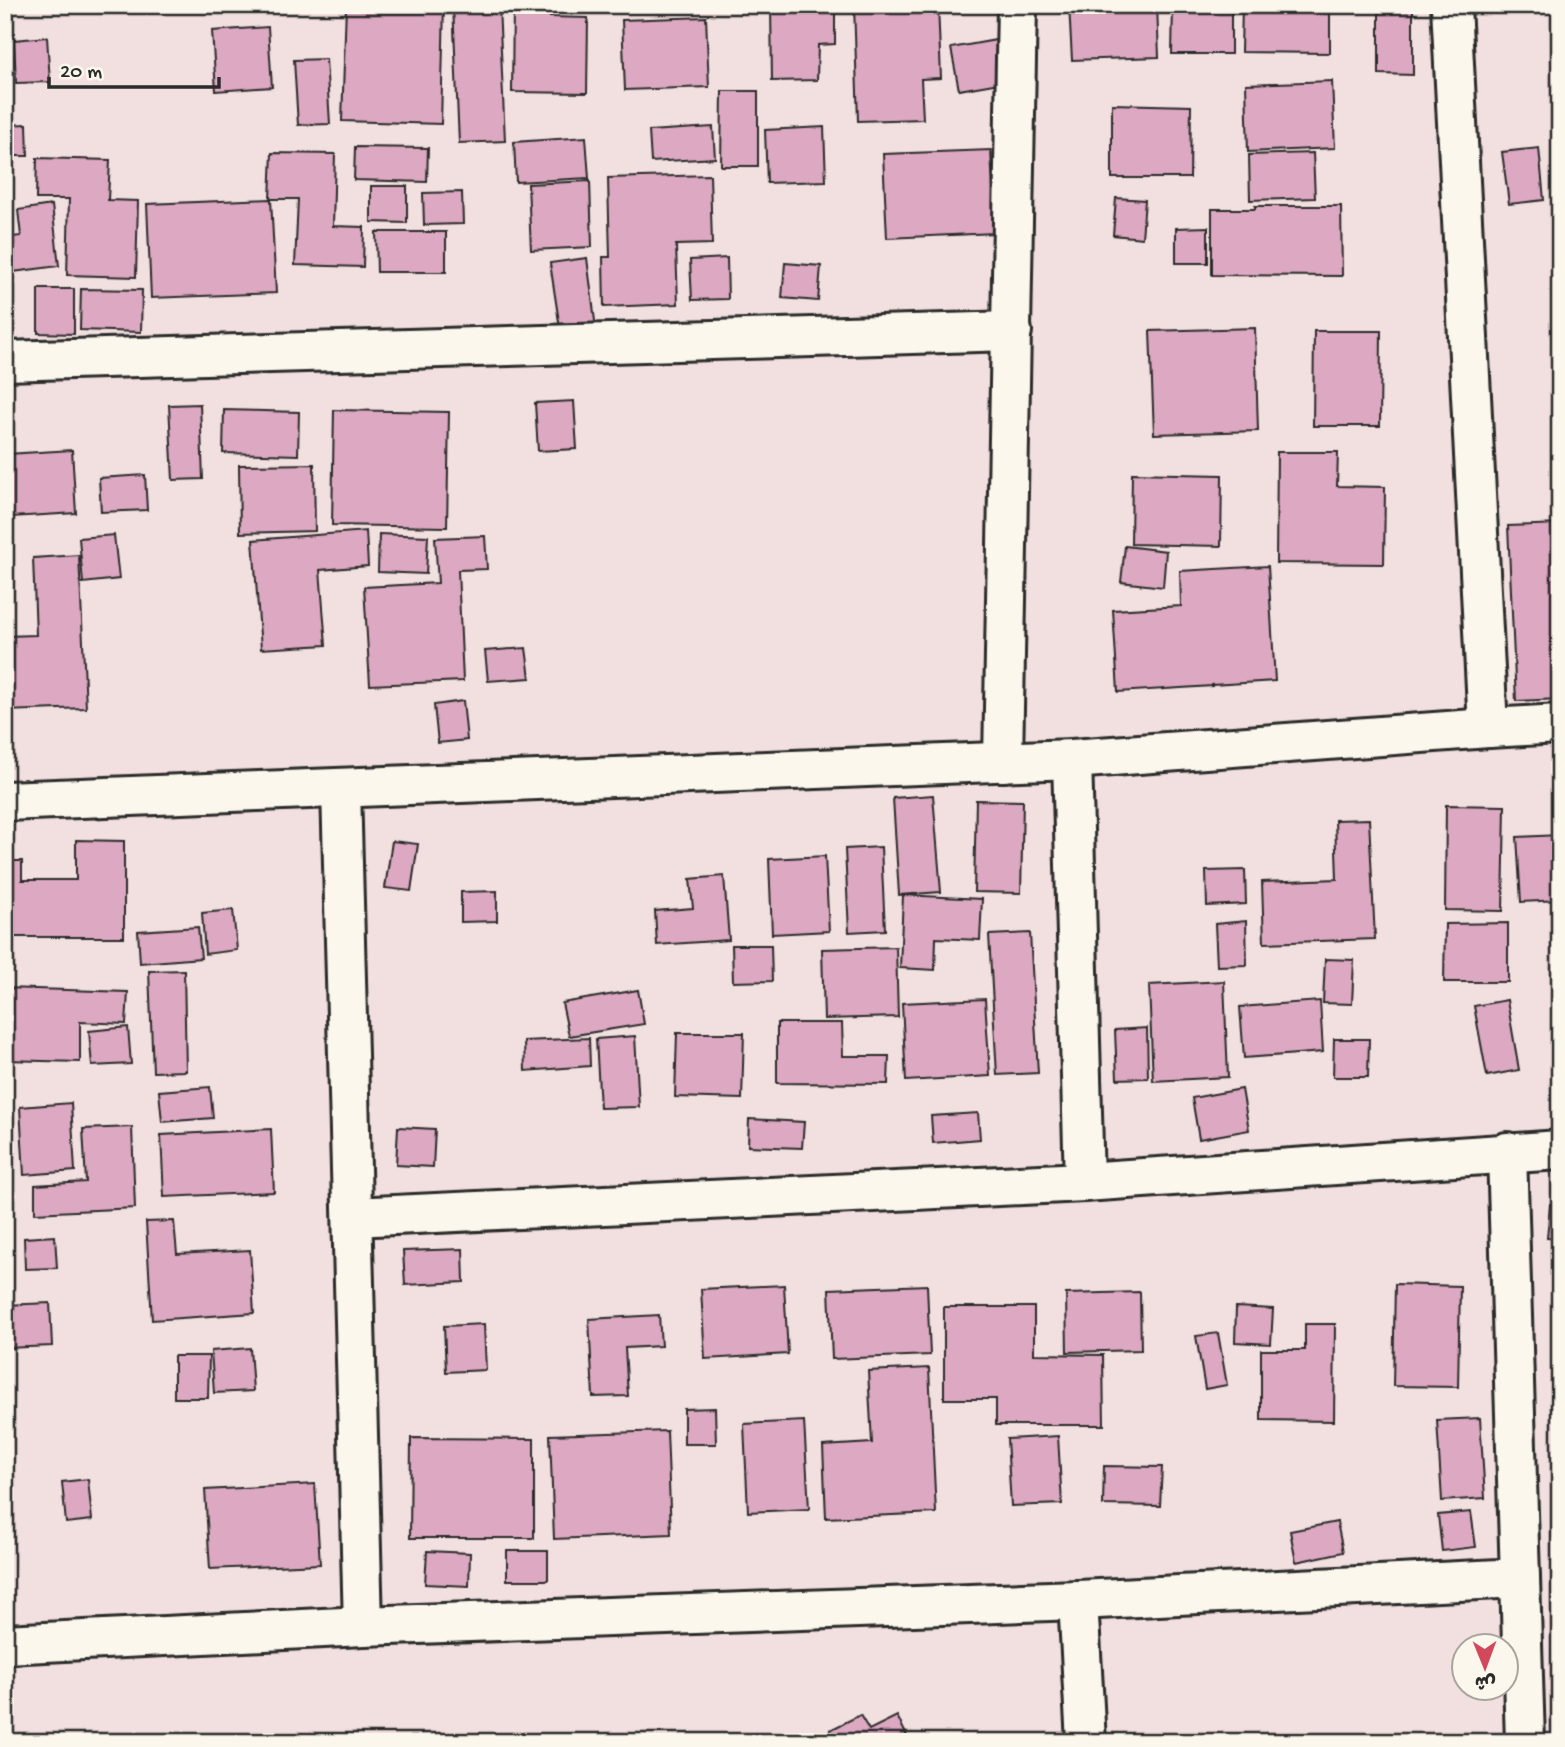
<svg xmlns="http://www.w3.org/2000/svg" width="1565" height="1747" viewBox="0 0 1565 1747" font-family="'Gochi Hand','Playpen Sans Arabic',sans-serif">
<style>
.building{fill:#dda8c1;stroke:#2b2b2b;stroke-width:2}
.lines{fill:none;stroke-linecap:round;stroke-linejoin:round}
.minor-casing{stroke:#2b2b2b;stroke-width:44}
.minor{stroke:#fbf7ec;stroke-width:38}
</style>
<rect width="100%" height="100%" fill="#f2dfdf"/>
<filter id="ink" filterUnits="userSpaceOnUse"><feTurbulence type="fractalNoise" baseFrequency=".0143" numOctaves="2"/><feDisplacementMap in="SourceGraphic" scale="14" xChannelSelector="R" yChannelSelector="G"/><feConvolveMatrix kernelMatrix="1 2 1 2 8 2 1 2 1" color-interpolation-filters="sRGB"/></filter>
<g filter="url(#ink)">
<g class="building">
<polygon points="346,5 444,5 441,124 342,121"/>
<polygon points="453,5 499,5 505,141 459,143"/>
<polygon points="771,5 835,6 835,44 818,45 817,80 772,81"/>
<polygon points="854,5 938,5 941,78 921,79 923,119 858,121"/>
<polygon points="1069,5 1157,5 1159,57 1072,60"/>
<polygon points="1173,5 1231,5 1231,54 1172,54"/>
<polygon points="1242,5 1330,5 1330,53 1241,52"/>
<polygon points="1379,5 1413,5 1413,75 1379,74"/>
<polygon points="513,7 550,8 550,17 588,18 587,93 512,92"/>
<polygon points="706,17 709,87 625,90 622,20"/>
<polygon points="268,27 272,87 216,91 212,31"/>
<polygon points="47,37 50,82 16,83 14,40"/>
<polygon points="996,40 1005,82 959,90 951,48"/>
<polygon points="326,59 330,124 298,125 294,60"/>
<polygon points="1332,81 1335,148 1248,152 1246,84"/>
<polygon points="722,91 758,91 758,166 721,166"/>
<polygon points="1112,104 1191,106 1190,178 1112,178"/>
<polygon points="27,124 28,156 5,156 5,125"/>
<polygon points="713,127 715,158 651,162 649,131"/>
<polygon points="824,127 826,181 767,183 765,130"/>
<polygon points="586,137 589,178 516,182 514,142"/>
<polygon points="355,147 428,148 427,182 354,180"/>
<polygon points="1539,148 1544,200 1509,204 1502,152"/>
<polygon points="991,150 995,233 887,238 883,154"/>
<polygon points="272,153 335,154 333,226 364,227 363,267 295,265 298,199 270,199"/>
<polygon points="1313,153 1315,198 1250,200 1249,155"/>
<polygon points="37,158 110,160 108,200 138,201 136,277 67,275 69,199 36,199"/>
<polygon points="710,175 712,244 676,245 678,304 604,307 603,257 610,257 608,178"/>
<polygon points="590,181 592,247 531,250 528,184"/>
<polygon points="371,186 407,186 407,223 371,222"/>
<polygon points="462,192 463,224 424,225 423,193"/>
<polygon points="1116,198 1145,200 1142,238 1113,235"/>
<polygon points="271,199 276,293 151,298 147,204"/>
<polygon points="52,205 59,266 5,273 5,238 21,236 18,210"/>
<polygon points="1255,206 1341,206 1342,276 1212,275 1212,209 1255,209"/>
<polygon points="1208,227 1208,263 1176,263 1176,228"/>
<polygon points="376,232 446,232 446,272 377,272"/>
<polygon points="587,258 596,329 561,335 550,263"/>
<polygon points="727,258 728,299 692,300 690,260"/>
<polygon points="785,263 821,266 818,301 782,298"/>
<polygon points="38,289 74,289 74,334 38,333"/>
<polygon points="81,289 142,290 141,332 80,330"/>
<polygon points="1255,328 1258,431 1154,434 1150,331"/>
<polygon points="1314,331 1381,331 1380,426 1313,426"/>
<polygon points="574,401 577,449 538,451 535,403"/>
<polygon points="200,404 203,479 173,480 169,405"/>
<polygon points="224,410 299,412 298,455 223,453"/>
<polygon points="334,410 449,412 447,527 332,525"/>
<polygon points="72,450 76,513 11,517 7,454"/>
<polygon points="1277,452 1338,452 1337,486 1385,487 1384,564 1276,563"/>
<polygon points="314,464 315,531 240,533 239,465"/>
<polygon points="1132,473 1222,475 1221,546 1131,544"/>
<polygon points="145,475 147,510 101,512 99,478"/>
<polygon points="1560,524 1560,699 1516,701 1508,526"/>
<polygon points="366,531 368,566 320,570 326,645 261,649 253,540"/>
<polygon points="379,534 428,536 426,574 378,572"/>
<polygon points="114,535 119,579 83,583 79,538"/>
<polygon points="485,536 487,569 458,570 463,681 370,685 364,587 438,583 435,538"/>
<polygon points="1125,546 1166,551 1163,587 1121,582"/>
<polygon points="79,555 86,708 5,711 5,636 36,635 33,558"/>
<polygon points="1268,566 1275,681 1212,685 1212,686 1118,692 1113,610 1181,606 1180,571"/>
<polygon points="526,648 530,678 488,681 485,651"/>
<polygon points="463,701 467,740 438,743 434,705"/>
<polygon points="933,795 941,892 899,895 893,798"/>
<polygon points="976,800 1023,801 1021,893 974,892"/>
<polygon points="1446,805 1505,806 1503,911 1445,910"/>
<polygon points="1369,819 1375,939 1264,943 1262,882 1337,879 1335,820"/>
<polygon points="1560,835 1560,900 1521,902 1517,837"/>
<polygon points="76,840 124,841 124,937 5,937 5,861 22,861 22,880 76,880"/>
<polygon points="392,841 418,844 411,891 385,888"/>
<polygon points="881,847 885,930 849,932 845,849"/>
<polygon points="825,856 829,931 772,934 769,859"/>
<polygon points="1245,870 1246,904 1207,906 1206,871"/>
<polygon points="724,876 729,940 657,945 655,911 693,908 690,879"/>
<polygon points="497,891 497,921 461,922 461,892"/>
<polygon points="903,895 982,899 980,940 936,938 935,970 900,968"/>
<polygon points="233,910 237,950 205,954 202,913"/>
<polygon points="1246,921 1247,965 1217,966 1215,924"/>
<polygon points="1508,923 1508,982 1444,982 1445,924"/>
<polygon points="198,927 201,958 140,963 138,931"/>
<polygon points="1030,933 1038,1073 997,1075 989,935"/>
<polygon points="732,945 771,945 772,981 733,982"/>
<polygon points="896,947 898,1017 824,1019 822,949"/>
<polygon points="1325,959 1354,960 1352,1004 1323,1003"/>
<polygon points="184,970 186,1071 153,1072 149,971"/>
<polygon points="1224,981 1228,1077 1153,1081 1149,985"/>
<polygon points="5,988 128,992 126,1024 80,1022 80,1062 5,1060"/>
<polygon points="638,990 644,1024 569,1036 562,1003"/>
<polygon points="985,999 990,1076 906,1081 902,1003"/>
<polygon points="1507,1000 1519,1070 1487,1076 1474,1006"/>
<polygon points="1320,1001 1323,1052 1244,1058 1240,1007"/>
<polygon points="777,1023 842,1023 843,1056 889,1056 888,1084 777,1083"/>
<polygon points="128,1027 131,1064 92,1066 89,1031"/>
<polygon points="1147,1028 1148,1078 1117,1079 1115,1030"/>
<polygon points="677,1033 744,1033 742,1099 675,1097"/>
<polygon points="635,1036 639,1107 600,1108 596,1039"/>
<polygon points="589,1038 590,1066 525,1071 524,1041"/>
<polygon points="1334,1039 1369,1039 1368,1077 1333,1077"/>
<rect x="1554" y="1083" width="6" height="44"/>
<polygon points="210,1087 213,1118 162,1122 159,1091"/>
<polygon points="1242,1089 1249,1130 1199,1139 1192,1098"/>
<polygon points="71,1103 75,1171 24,1175 20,1107"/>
<polygon points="978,1113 980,1139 933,1143 931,1116"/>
<polygon points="749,1119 804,1122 802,1148 748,1146"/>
<polygon points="132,1127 135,1208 35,1213 35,1185 86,1182 83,1129"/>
<polygon points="398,1127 435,1129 433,1167 396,1165"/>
<polygon points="271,1129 274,1192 164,1197 161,1135"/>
<polygon points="5,1131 9,1131 12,1198 5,1198"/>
<polygon points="1550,1204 1560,1205 1560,1239 1547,1238"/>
<polygon points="174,1221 177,1254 250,1250 254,1313 152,1320 146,1222"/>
<polygon points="55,1236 57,1268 25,1269 24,1238"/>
<polygon points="463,1249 464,1282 405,1285 403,1251"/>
<polygon points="1395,1284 1460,1286 1458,1387 1393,1386"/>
<polygon points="784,1285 788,1354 705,1359 701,1289"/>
<polygon points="927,1285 930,1355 832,1359 829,1289"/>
<polygon points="1557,1288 1560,1288 1560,1330 1555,1330"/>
<polygon points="1140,1292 1141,1350 1067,1352 1066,1294"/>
<polygon points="50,1303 52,1346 5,1348 5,1305"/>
<polygon points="944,1307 1034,1307 1034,1354 1103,1355 1104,1425 996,1425 996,1399 944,1399"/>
<polygon points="1236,1307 1273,1309 1271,1344 1235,1342"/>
<polygon points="659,1315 661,1346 625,1348 628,1396 593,1397 589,1319"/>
<polygon points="484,1324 486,1370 446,1372 444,1326"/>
<polygon points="1305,1324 1335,1324 1334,1421 1261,1420 1261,1350 1305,1350"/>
<polygon points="1218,1333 1227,1385 1205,1389 1196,1336"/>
<polygon points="250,1348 253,1391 214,1393 211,1351"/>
<polygon points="174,1356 209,1356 208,1398 174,1398"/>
<polygon points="929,1368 936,1513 826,1518 823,1446 872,1443 868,1371"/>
<polygon points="715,1408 716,1444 684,1444 684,1409"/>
<polygon points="1480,1418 1485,1498 1442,1501 1437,1420"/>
<polygon points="804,1421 809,1509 748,1512 744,1424"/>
<polygon points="667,1431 671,1534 554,1539 550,1435"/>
<polygon points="1058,1436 1062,1504 1011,1506 1007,1439"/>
<polygon points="411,1438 534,1439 534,1538 410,1538"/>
<polygon points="1104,1466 1162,1467 1160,1506 1103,1505"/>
<polygon points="88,1479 92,1520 66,1523 62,1482"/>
<polygon points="315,1484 320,1564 210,1569 205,1490"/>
<polygon points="1471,1512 1476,1547 1442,1551 1438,1515"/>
<polygon points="1337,1522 1343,1552 1296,1562 1290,1531"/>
<polygon points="427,1551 470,1553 469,1586 425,1584"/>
<rect x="507" y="1551" width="41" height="29"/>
<polygon points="860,1715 869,1730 897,1716 910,1742 835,1742 830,1730"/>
</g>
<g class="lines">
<g class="minor-casing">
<g id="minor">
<polyline points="1451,5 1488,728"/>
<polyline points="5,361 1012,331"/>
<polyline points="1072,759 1084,1182"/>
<polyline points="1003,762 1017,5"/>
<polyline points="341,788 363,1626"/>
<polyline points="5,801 1072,759 1488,728 1560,724"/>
<polyline points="1507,1152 1525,1742"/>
<polyline points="353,1217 1084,1182 1560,1150"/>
<polyline points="1078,1600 1086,1742"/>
<polyline points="5,1644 363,1626 1078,1600 1520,1578"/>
</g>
</g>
<use href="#minor" class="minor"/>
</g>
</g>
<rect width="1565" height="1747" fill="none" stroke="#fbf7ec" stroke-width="28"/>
<rect x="14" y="14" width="1537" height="1719" fill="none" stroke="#2b2b2b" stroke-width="2.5" filter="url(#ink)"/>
<g transform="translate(1485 1667) rotate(179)"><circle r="33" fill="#fbf7ec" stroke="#a8a59f" stroke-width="2"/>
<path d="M0-5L12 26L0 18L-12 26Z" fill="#d1495b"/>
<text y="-10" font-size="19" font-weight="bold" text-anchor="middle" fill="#2b2b2b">ش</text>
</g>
<path d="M49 77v10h170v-10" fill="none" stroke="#2b2b2b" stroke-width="3.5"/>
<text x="60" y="77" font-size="21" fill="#2b2b2b" stroke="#fbf7ec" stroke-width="5" paint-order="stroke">20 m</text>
</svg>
